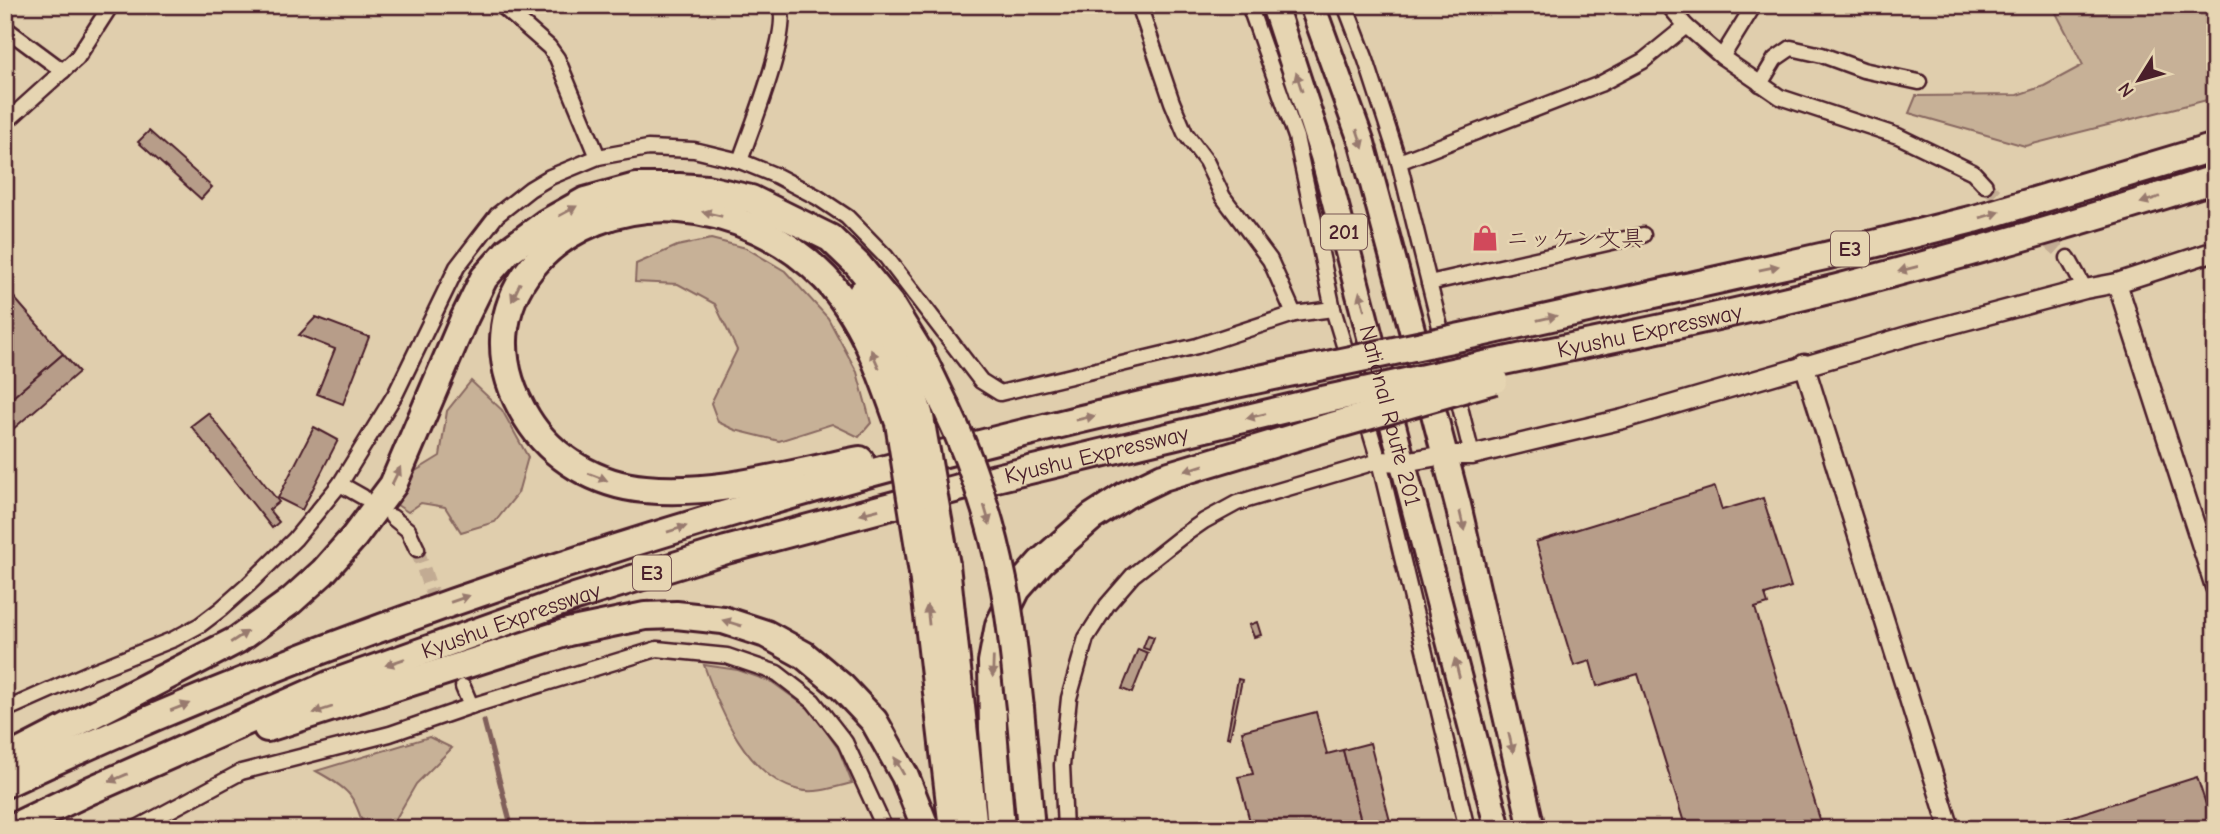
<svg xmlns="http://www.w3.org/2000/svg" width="2220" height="834" viewBox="0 0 2220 834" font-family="'Comic Neue','Klee One',sans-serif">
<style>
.green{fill:#c7b197;stroke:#886861;stroke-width:2}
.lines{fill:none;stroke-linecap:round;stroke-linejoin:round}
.stream{stroke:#805e5a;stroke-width:5}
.building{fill:#b79d89;stroke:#4a1f2b;stroke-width:2}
.minor-tunnel{stroke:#c2ab93;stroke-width:14;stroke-dasharray:14 7;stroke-linecap:butt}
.minor-casing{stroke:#4a1f2b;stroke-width:19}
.tertiary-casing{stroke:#4a1f2b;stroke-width:23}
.trunk-casing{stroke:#4a1f2b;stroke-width:30}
.motorway-casing{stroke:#4a1f2b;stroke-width:32}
.minor{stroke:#e6d5b2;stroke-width:14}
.tertiary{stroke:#e6d5b2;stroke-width:18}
.trunk{stroke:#e6d5b2;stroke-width:24}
.motorway{stroke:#e6d5b2;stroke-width:26}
.motorway-bridge-casing{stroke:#4a1f2b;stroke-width:32;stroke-linecap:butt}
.motorway-bridge{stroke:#e6d5b2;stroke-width:26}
.oneway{fill:#987a6e}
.labels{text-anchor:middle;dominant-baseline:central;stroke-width:5;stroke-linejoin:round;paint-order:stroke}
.shield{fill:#e6d5b2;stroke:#795654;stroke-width:2}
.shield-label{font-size:21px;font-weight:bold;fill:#4a1f2b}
.poi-label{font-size:23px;fill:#4a1f2b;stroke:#e6d5b2;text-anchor:start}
.street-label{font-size:23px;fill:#4a1f2b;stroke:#e6d5b2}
</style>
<rect width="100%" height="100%" fill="#e0cead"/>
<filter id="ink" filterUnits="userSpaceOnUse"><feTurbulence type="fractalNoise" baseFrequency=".0143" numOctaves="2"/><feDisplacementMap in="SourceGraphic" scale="14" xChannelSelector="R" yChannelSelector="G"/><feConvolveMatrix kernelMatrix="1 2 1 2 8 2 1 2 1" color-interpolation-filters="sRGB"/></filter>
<g filter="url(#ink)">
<g class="green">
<polygon points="2052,5 2215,5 2215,98 2025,146 1909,113 1916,96 2017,95 2044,86 2083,65"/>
<polygon points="711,239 746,248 785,271 828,318 857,372 871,423 859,437 832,424 779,441 735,430 718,422 711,403 737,350 715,304 678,284 635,282 636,264 677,246"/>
<polygon points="471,381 502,410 528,457 518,493 495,522 461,532 445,507 421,503 408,512 397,505 414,472 440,456 447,411"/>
<path d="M 704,665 L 738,670 L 772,682 L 812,711 L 839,750 L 852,783 C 836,787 816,794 799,790 C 747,777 720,711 704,665 Z"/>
<path d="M 429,737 L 452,748 L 416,784 L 390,829 L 364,829 C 355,794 347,788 316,771 Z"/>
</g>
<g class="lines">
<polyline class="stream" points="484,721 512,829"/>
</g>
<g class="building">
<polygon points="149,131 212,187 201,199 138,142"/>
<polygon points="5,287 63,354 5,404"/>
<polygon points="316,317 369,337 343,404 317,394 335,349 299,335"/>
<polygon points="63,354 79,372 5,436 5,404"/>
<polygon points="208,413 279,502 269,510 279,522 272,528 191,426"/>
<polygon points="314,427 338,440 302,510 278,498"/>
<polygon points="1715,487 1722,510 1763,498 1791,587 1765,595 1768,604 1755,608 1823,829 1686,829 1638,674 1597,686 1590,661 1574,666 1536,542"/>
<polygon points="1257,622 1261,635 1254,637 1249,625"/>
<polygon points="1148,635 1154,637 1149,650 1143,648"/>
<polygon points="1138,649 1148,653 1132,693 1122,689"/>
<polygon points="1238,679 1242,680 1230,738 1227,737"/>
<polygon points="1316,712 1327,754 1343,750 1363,829 1252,829 1238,777 1253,774 1242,731"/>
<polygon points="1370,743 1392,829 1363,829 1343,750"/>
<polygon points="2197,777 2214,829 2052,829 2051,823"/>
</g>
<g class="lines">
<g class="minor-tunnel">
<polyline points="1985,185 2068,258"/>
<polyline points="417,549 449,646"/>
</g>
<g class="minor-casing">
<g id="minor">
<polyline points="501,5 549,47 557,58 598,157"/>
<polyline points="1139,5 1172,102 1185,133 1206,161 1223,197 1270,260 1294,314"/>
<polyline points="1249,5 1296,137 1333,309 1379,461 1467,829"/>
<polyline points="1345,5 1366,60 1399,162 1472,455"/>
<polyline points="1668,5 1686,26 1722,57 1780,97 1898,136 1973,172 1985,185"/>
<polyline points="5,28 63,71"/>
<polyline points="1722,57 1754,5"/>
<polyline points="1760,84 1775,59 1791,48 1822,55 1863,70 1919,82"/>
<polyline points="5,123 77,58 111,5"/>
<path d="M 740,161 C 749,134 793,27 779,5"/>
<polyline points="1399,162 1600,84 1643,61 1686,26"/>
<polyline points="2068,258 2085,289"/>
<polyline points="1429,283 1643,235"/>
<polyline points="340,484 363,497"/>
<polyline points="392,517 408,530 417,549"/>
<polyline points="463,687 471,706"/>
<polyline points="5,710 91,672 174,639 200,625 221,609 248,585 295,539 340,484 396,393 457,267 497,215 530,189 550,177 598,157 648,148 694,150 740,161 777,176 817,197 847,217 886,257 981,381 1000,393 1197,346 1294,314 1333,309"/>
<polyline points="135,829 241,772 390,734 471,706 657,649 727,656 777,673 813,701 845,742 885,829"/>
<polyline points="1065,829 1062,765 1069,698 1086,638 1107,605 1133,575 1181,537 1204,521 1237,503 1379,461"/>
</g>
</g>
<g class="tertiary-casing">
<g id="tertiary">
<polyline points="2117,283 2215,587"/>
<polyline points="1804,364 1950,829"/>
<polyline points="1379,461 1404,462 1444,455 1472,455 1623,419 1911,335 2085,289 2117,283 2215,251"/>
</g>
</g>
<g class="trunk-casing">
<g id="trunk">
<path id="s1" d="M 1274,5 L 1323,156 L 1498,829"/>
<polyline points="1312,5 1362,143 1411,326 1458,505 1532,829"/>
</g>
</g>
<g class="motorway-casing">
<g id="motorway">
<polyline points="862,293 903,363 920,417"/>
<polyline points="1480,333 1825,256 1974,219 2215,147"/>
<path id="s2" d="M 1489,364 C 1605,340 1721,317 1837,288 C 1964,255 2090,219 2215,179"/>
<path d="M 860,460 C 791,473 716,496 645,489 C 598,485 552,459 527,418 C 456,303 561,199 680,209 C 734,213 787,239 825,278 C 863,318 881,372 899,423"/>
<polyline points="946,565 974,829"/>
<polyline points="923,573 953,829"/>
<polyline points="1020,708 1031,829"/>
<polyline points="267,728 568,632 645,616 676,615 723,620 766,634 804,655 842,687 874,721 905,776 926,829"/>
<polyline points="5,760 237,640 291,601 323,572 354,537 393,485 463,321 484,278 508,251 546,223 585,201 636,187 679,187 707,189 751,199 830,238 858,265 890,304 920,353 945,405"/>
<path d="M 5,784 C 264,662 534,568 809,490 C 976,443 1143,402 1313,368"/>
<path id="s3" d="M 9,829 L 91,790 L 331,684 L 575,597 L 726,550 L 996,478 L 1323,400"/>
<polyline points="1001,829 993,729 992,662 999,625 1017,589 1041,562 1092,517 1126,495 1163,477 1329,427"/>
</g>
</g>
<use href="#minor" class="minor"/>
<use href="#tertiary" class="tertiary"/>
<use href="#trunk" class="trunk"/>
<use href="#motorway" class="motorway"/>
<g class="motorway-bridge-casing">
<g id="motorway-bridge">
<polyline points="1313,368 1480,333"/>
<polyline points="1323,400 1489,364"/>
<path d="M 945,405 C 972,461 991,519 1003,580 C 1012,622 1015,666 1020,708"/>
<polyline points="920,417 946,565"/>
<polyline points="899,423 923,573"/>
<polyline points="1329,427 1494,380"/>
</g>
</g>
<use href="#motorway-bridge" class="motorway-bridge"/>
</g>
<defs><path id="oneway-solid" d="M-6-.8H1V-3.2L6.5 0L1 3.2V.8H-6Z" transform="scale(1.75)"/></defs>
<g class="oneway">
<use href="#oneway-solid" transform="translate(1299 82) rotate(-108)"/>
<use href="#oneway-solid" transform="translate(1360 139) rotate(72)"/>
<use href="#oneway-solid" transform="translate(2150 200) rotate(162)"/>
<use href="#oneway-solid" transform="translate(568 211) rotate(-29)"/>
<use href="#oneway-solid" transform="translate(712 214) rotate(-167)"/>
<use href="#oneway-solid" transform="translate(1990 215) rotate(-16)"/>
<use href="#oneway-solid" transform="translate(1769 268) rotate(-12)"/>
<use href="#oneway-solid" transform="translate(1908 269) rotate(165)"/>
<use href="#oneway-solid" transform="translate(516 292) rotate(115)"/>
<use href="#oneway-solid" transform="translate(1362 301) rotate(-105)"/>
<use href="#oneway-solid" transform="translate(1547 318) rotate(-13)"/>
<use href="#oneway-solid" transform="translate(875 359) rotate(-114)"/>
<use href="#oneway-solid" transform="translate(1256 416) rotate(167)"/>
<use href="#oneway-solid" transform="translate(1085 418) rotate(-13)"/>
<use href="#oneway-solid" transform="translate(1194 468) rotate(163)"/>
<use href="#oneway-solid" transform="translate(396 476) rotate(-64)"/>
<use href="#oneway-solid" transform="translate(598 477) rotate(21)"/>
<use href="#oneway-solid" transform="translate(869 512) rotate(165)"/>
<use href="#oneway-solid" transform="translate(987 515) rotate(74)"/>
<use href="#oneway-solid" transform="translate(1462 521) rotate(77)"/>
<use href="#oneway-solid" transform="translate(677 529) rotate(-17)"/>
<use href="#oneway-solid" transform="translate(460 599) rotate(-19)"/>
<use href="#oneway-solid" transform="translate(928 615) rotate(-96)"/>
<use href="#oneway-solid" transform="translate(732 623) rotate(-163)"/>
<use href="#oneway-solid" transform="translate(239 637) rotate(-33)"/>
<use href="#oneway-solid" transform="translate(395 662) rotate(161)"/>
<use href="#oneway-solid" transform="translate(993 667) rotate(92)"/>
<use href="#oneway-solid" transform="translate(1457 668) rotate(-104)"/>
<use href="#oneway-solid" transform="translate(180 707) rotate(-21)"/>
<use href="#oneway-solid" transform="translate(323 710) rotate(162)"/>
<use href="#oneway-solid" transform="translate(1511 743) rotate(77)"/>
<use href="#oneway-solid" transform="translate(899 766) rotate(-119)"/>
<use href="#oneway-solid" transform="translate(118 778) rotate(157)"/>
</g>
</g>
<defs>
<g id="shop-bare" transform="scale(2.1)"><path d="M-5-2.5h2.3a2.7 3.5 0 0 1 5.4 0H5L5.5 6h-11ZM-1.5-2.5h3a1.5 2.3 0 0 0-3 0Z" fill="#d1495b" stroke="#e6d5b2" stroke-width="2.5" paint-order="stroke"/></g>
</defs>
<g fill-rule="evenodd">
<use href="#shop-bare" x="1485" y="238"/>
</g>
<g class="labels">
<g class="shield">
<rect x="1321" y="214.5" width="46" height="35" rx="5"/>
<rect x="1831" y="231.5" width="38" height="35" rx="5"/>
<rect x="633" y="555.5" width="38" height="35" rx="5"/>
</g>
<g class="shield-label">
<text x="1344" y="232">201</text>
<text x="1850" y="249">E3</text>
<text x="652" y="573">E3</text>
</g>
<g class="poi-label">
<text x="1506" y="238">ニッケン文具</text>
</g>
<g class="street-label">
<text stroke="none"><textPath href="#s2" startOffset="164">Kyushu Expressway</textPath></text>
<text stroke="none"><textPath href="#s1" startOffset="427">National Route 201</textPath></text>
<text stroke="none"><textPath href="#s3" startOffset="1153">Kyushu Expressway</textPath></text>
<text stroke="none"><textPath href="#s3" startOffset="544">Kyushu Expressway</textPath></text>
</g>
</g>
<rect width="2220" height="834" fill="none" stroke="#e6d5b2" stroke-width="28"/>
<rect x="14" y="14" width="2192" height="806" fill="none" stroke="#4a1f2b" stroke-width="2.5" filter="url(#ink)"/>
<g transform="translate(2139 80) rotate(233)" stroke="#e6d5b2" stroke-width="5" paint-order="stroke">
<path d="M0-5L12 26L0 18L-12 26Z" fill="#4a1f2b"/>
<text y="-10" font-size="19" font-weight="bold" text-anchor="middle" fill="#4a1f2b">N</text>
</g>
</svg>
